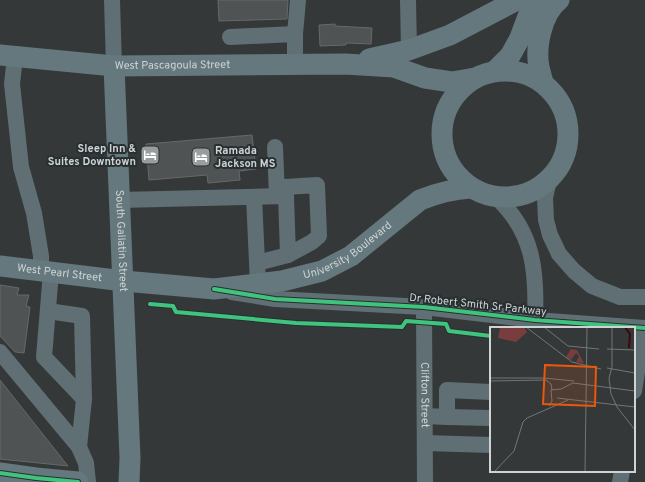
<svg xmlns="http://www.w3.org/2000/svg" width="645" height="482" viewBox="0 0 645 482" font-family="Overpass,sans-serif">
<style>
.building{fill:#505353;stroke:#66696a}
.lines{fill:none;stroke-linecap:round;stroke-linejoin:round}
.minor{stroke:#5f6f73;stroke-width:16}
.major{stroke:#64787d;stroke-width:21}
.cycleway-casing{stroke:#282f31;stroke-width:6}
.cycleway{stroke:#40c37c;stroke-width:4}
.labels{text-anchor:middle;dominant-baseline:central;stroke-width:4;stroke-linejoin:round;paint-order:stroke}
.street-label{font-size:11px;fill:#ced3d4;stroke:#282f31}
.poi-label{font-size:11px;font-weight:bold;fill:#ced3d4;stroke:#282f31;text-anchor:end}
.inset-river{fill:none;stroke:#43050c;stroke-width:2}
.inset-road{fill:none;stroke:#727677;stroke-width:1}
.view{fill:#e8590c;fill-opacity:0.15;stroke:#e8590c;stroke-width:2}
.inset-edge{fill:none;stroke:#ced3d4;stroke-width:2}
</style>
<rect width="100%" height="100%" fill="#343839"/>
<g class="building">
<polygon points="218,0 288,0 287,19 219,21"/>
<polygon points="335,24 335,26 372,28 371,44 346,43 346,45 320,46 319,25"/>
<polygon points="252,135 256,169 239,171 240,180 208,183 207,175 149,180 146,144"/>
<polygon points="0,285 19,288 17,295 29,295 26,306 30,307 24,353 15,352 0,336"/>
<polygon points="0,380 68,466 0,459"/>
</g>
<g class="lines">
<g class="minor">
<polyline points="112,0 114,66"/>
<polyline points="408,0 409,50"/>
<polyline points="295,34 298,0"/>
<polyline points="230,37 295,34 295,65"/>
<polyline points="15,57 12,84 21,167 34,213 41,256 41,271"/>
<polyline points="275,147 277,196"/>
<polyline points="549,180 545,198 546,220 550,235 559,254 574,271 592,286 620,297 645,297"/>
<polyline points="254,197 258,284"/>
<path d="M 496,197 C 534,232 537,272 535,320"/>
<polyline points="120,200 286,196 288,255 312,242 319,236 317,185 285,187 286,196"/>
<polyline points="257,263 288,255"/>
<polyline points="51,272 44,357 84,399 79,447"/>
<polyline points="232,292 275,299 424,307 535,320 645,328"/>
<path id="s1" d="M 424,307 L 425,482"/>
<polyline points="48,311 82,316 84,399"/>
<polyline points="0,352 79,447 86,463 88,482"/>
<polyline points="634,391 644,328"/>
<polyline points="425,416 447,417 447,390 491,392"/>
<polyline points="447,417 491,418"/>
<polyline points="425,443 491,445"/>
<polyline points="620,482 622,471"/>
</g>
<g class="major">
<path id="s2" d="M 0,55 L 114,66 L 345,64 L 394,67 L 425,78 L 452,82 L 475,78"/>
<polyline points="369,59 409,50 450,35 517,0"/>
<path id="s3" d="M 114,66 L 130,458 L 129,482"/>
<circle cx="505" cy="134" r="63"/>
<polyline points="495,71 510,56 520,38 534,0"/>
<path d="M 543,83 C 542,78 540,72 539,67 C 535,47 542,13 559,0"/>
<path id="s4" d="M 0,266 L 124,281 L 214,289 L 282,281 L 322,271 L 351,256 L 420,200 C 437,193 453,189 471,188"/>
<polyline points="0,473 36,478 78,482"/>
</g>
<g class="cycleway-casing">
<g id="cycleway">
<polyline points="214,289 275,299 424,307 535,320 645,328"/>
<polyline points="150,304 173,306 176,312 296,323 402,327 406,321 446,324 449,331 491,336"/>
<polyline points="0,473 36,478 78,482"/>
</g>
</g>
<use href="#cycleway" class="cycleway"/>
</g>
<defs>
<g id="hotel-square" transform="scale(1)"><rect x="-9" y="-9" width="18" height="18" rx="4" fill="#989d9e" stroke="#282f31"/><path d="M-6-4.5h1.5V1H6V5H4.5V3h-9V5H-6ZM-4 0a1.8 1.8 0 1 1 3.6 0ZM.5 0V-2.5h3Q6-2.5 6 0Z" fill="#fff"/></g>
</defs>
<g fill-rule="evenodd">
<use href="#hotel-square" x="150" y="155"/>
<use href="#hotel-square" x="201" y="157"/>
</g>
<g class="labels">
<g class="street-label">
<text stroke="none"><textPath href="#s2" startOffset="173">West Pascagoula Street</textPath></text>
<text stroke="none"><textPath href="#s3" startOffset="175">South Gallatin Street</textPath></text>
<text stroke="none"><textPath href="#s4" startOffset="357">University Boulevard</textPath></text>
<text stroke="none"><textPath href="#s4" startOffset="60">West Pearl Street</textPath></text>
<text transform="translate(478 305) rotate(6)">Dr Robert Smith Sr Parkway</text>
<text stroke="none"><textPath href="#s1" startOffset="88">Clifton Street</textPath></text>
</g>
<g class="poi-label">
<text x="136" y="149">Sleep Inn &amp;<tspan x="136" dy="13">Suites Downtown</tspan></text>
<text x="215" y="151" text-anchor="start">Ramada<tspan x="215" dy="13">Jackson MS</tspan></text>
</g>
</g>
<g transform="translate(490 327)">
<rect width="145" height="145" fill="#343839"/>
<path d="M 10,0 L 34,0 L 37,5 L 26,15 L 8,11 ZM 81,22 L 87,23 L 94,36 L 86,35 L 89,29 L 86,26 L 81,33 L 76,30 Z" fill="#793d3d"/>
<path class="inset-river" d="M 135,0 L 140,7 L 139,21"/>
<path class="inset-road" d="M 36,0 L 82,35 L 111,42M 54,0 L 78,19 L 109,22M 122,0 L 122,40 L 119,51 L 121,67 L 127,80 L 145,103M 117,22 L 145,23M 117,41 L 145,46M 0,51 L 54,51 L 84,54M 0,54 L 56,53 L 61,57 L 62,63M 67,71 L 145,80M 96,73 L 97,0M 59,79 L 62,74 L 61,63 L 71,62 L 83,56 L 145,64M 4,145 L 24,124 L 33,95 L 37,91 L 78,73M 95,145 L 96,73"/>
<path class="view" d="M 55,38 L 106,40 L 105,79 L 53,77 Z"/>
<rect width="145" height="145" class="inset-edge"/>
</g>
</svg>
